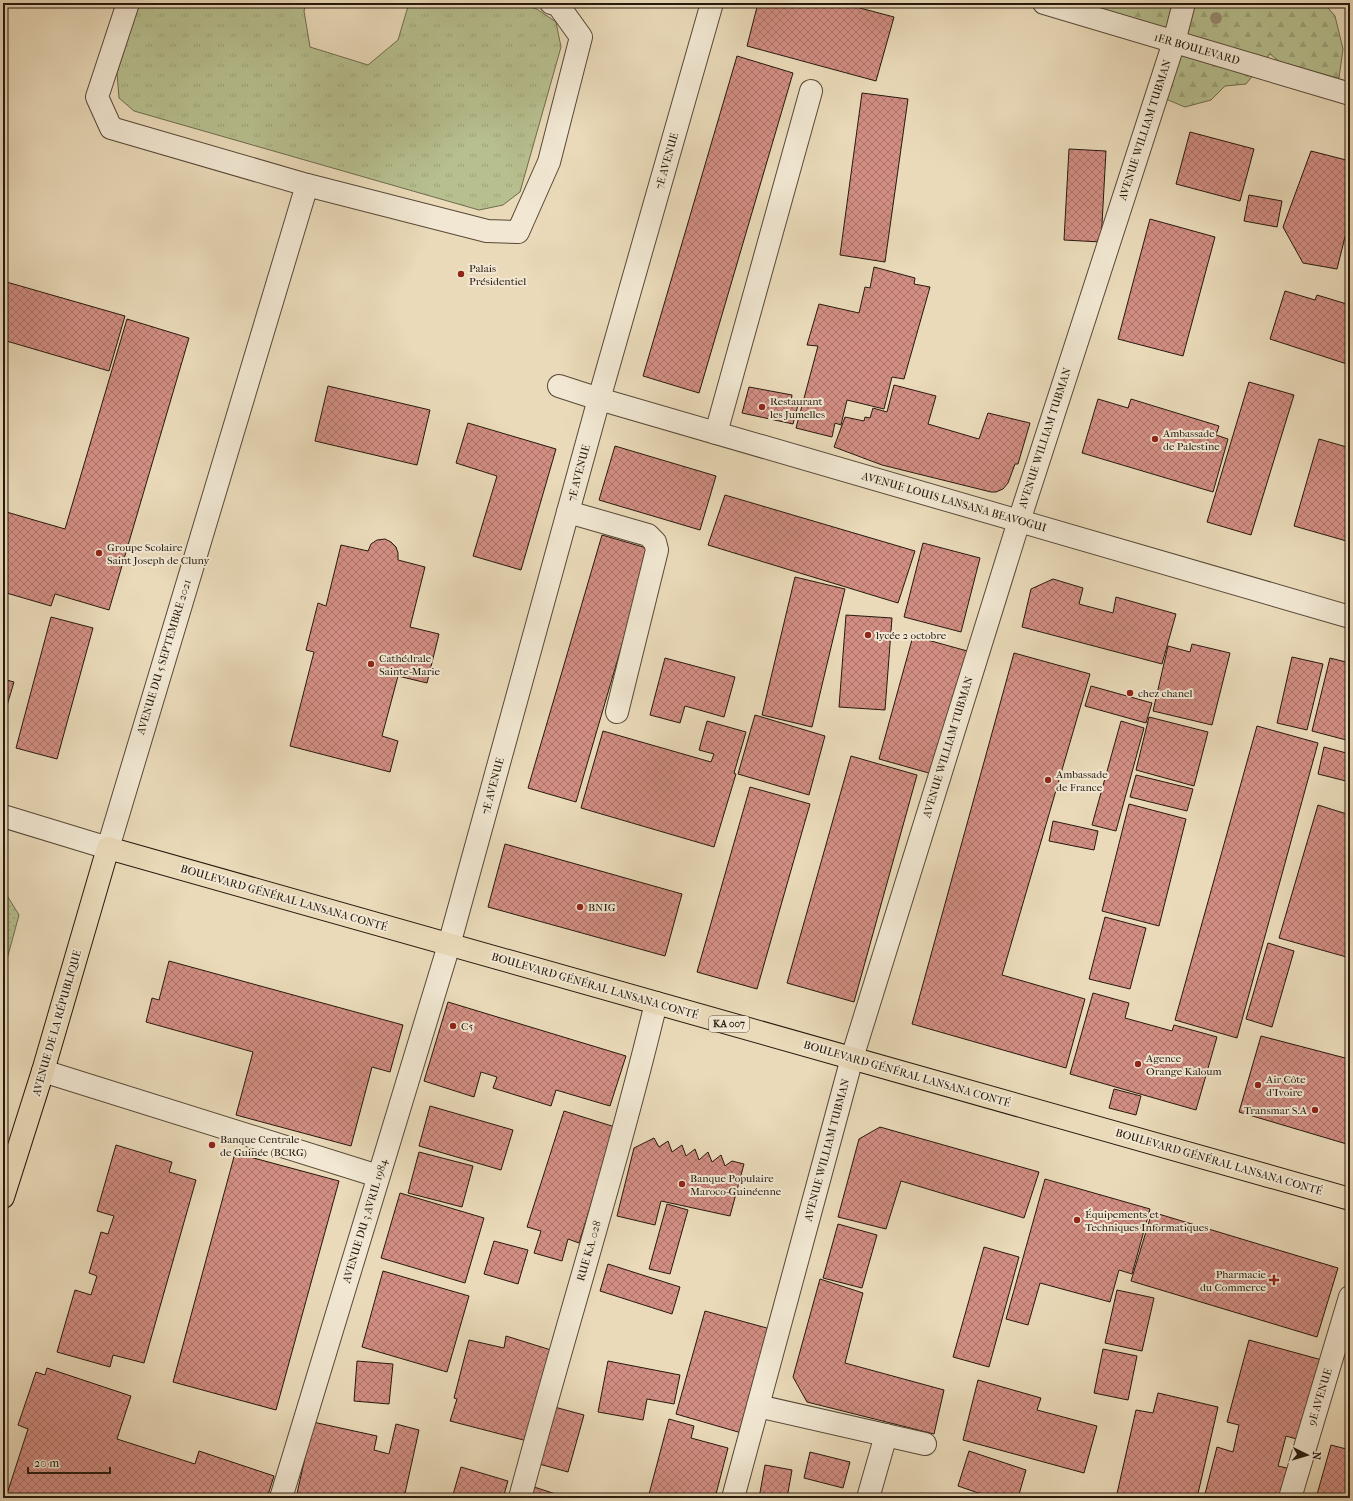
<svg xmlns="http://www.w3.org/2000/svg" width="1353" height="1501" viewBox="0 0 1353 1501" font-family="'IM FELL French Canon',serif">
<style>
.grass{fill:url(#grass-tufts);stroke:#6e6c4e}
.forest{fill:url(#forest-firs);stroke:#6e6c4e}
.park{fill:url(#park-dots);stroke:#6e6c4e}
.building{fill:url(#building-cross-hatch);stroke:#26190d}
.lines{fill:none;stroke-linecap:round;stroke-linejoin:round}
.minor-casing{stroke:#574938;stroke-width:24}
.major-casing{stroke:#26190d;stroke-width:24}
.minor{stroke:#f1e7d2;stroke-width:22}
.major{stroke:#eadab9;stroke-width:22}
.tree{fill:#968b70}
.poi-dot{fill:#8f2418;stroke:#f1e7d2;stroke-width:1.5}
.labels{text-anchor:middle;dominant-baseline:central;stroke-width:4;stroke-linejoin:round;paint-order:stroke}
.shield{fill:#f1e7d2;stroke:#635748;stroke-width:1}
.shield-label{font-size:10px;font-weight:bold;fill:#26190d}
.street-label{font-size:11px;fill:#26190d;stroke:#f1e7d2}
.poi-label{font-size:11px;fill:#26190d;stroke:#f1e7d2;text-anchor:start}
</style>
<defs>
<pattern id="grass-tufts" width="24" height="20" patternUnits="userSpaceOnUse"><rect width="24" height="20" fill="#b7bf8f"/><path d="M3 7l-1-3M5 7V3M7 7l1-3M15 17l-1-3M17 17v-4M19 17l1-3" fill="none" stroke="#9da47a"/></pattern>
<pattern id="forest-firs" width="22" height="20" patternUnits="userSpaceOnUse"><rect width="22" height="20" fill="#b7bf8f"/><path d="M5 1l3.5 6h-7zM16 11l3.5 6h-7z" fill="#9da47a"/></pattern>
<pattern id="park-dots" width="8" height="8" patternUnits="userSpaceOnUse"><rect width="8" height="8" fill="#b7bf8f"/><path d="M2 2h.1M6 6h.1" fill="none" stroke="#9da47a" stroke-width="1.8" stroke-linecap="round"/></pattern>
<pattern id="building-cross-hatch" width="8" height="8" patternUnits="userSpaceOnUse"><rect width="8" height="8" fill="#d28e83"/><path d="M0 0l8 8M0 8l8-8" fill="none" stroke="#aa736a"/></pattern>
</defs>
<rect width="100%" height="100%" fill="#eadab9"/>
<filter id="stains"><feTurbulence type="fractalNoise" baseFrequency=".005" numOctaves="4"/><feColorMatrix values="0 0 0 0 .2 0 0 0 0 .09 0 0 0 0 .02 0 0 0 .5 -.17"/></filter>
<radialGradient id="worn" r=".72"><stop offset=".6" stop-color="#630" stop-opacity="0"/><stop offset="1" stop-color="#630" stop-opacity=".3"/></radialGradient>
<polygon class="grass" points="139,3 306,3 304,11 310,47 368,65 398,40 409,3 515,3 537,9 556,22 561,47 520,192 503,205 479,210 134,111 119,98 117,73"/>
<polygon class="forest" points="1091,3 1324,3 1335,16 1343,49 1339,78 1304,81 1270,54 1246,84 1225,86 1211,100 1185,107 1156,95 1165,35 1100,21"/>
<polygon class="park" points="3,889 19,915 3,974"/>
<g class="building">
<polygon points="758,3 841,3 894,17 876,81 747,46"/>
<polygon points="737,56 793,73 699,393 643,376"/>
<polygon points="862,93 908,99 885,262 840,255"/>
<polygon points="1190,132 1254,149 1240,201 1176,184"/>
<polygon points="1069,149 1106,151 1101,242 1064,240"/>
<polygon points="1311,151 1350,161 1350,226 1348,225 1337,269 1303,263 1283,227"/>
<polygon points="1249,195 1282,201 1277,227 1244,221"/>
<polygon points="1150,219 1215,237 1183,356 1118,339"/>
<polygon points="874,267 915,278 914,284 930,287 904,379 892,377 884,409 847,400 841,425 835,423 832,437 796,428 818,346 807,345 819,304 859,313 865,287 870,288"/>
<polygon points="3,281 125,316 109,371 3,340"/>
<polygon points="1285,291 1315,300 1317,295 1350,305 1350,365 1270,339"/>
<polygon points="127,319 189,338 109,610 55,594 51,606 3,592 3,511 65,529"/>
<polygon points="1249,382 1294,395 1251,535 1207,522"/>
<polygon points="894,385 936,396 928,424 979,439 988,413 1030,423 1018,464 1015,464 1008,483 1003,489 996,492 991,492 882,465 834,447 845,417 864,421 865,417 870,418 873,408 887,412"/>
<polygon points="328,386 430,410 417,465 315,441"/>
<polygon points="749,387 792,395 791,402 798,405 793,424 742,413"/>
<polygon points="1098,399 1128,408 1131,399 1219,426 1216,435 1228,439 1213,492 1082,453"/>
<polygon points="468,423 556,449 521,570 473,556 497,476 456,463"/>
<polygon points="1319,439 1350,448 1350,542 1294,526"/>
<polygon points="615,446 716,476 700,530 599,500"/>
<polygon points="725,495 915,551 898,603 708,545"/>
<polygon points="602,535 650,549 576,802 528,788"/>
<polygon points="385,539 391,542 396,547 398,553 398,560 425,567 410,627 439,634 427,683 398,676 382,736 398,741 390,772 290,746 314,652 306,650 318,603 326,606 341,545 368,551 371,544 377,540"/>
<polygon points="923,543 980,558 961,632 904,617"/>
<polygon points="795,577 845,589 812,727 762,715"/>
<polygon points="1053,579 1083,588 1079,604 1113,613 1116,597 1176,614 1162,664 1022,627 1031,589"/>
<polygon points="846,615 892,618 885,710 839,707"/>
<polygon points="51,617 93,628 57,759 16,748"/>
<polygon points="913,636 971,652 936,775 879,759"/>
<polygon points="1192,644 1230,653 1212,725 1153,711 1168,646 1190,652"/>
<polygon points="1014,653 1090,674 1002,975 1085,999 1066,1068 912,1024"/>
<polygon points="1292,657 1323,664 1307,730 1277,723"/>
<polygon points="665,658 735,677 724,717 685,706 680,723 650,715"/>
<polygon points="1330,658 1350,663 1350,741 1312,731"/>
<polygon points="3,679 14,682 3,719"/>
<polygon points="1091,686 1152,703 1146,723 1085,706"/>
<polygon points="755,715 825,736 809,795 738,774"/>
<polygon points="1149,717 1208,732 1194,786 1136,770"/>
<polygon points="707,721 746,732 734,773 736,774 714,847 581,808 603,731 711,762 714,754 699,750"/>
<polygon points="1121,721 1144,728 1116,831 1092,825"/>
<polygon points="1257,726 1318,743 1237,1038 1175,1020"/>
<polygon points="1324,747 1350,754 1350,782 1318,774"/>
<polygon points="851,756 917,775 854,1002 787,983"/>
<polygon points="1136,775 1193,789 1187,811 1130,797"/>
<polygon points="750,787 810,804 757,989 697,972"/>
<polygon points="1129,804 1186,819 1159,926 1102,911"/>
<polygon points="1318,805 1350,815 1350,958 1279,938"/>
<polygon points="1053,821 1098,831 1094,850 1049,841"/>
<polygon points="505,844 682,894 665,956 488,907"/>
<polygon points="1105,917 1146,928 1130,989 1089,979"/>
<polygon points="1268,943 1294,951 1272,1027 1246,1019"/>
<polygon points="169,961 403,1025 390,1072 372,1067 351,1146 236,1115 253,1052 146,1022 152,998 159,1000"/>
<polygon points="1093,993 1129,1003 1125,1018 1172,1031 1174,1025 1217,1037 1196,1110 1070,1074"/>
<polygon points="448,1002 626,1056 610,1106 556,1090 551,1106 493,1088 497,1077 481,1072 474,1097 424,1081"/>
<polygon points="1261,1036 1349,1059 1350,1057 1350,1145 1239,1112"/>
<polygon points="1114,1089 1141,1096 1136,1115 1109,1108"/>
<polygon points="430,1106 513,1130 501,1170 419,1146"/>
<polygon points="564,1111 615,1127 579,1243 568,1239 562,1261 534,1253 541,1231 527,1227"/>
<polygon points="880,1127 1039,1172 1024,1218 901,1181 886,1229 838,1217 859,1139"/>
<polygon points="654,1138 659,1147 668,1141 672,1152 682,1145 686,1156 695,1149 699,1160 708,1152 712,1162 721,1155 725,1166 732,1161 744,1164 730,1216 661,1201 655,1225 617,1216 634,1148"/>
<polygon points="116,1145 172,1162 169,1172 196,1180 144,1363 113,1355 110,1367 57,1352 75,1290 91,1295 97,1276 89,1273 101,1232 108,1234 114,1216 97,1211"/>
<polygon points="419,1152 473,1166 462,1207 408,1193"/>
<polygon points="235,1153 339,1181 276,1410 173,1382"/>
<polygon points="1045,1179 1150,1209 1132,1274 1119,1270 1110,1302 1040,1283 1028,1325 1006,1319"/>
<polygon points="400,1193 484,1218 465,1283 381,1258"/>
<polygon points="667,1204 688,1210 670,1274 649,1269"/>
<polygon points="1152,1212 1338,1268 1317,1337 1131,1281"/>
<polygon points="838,1224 877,1235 862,1288 823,1278"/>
<polygon points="494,1241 528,1250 518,1284 484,1274"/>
<polygon points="984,1247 1019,1257 989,1367 953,1357"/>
<polygon points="608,1264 680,1287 672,1314 600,1291"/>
<polygon points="383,1271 469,1296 447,1372 362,1347"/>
<polygon points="820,1279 863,1293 845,1363 944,1390 934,1434 807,1402 793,1377"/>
<polygon points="1117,1290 1154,1298 1142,1351 1105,1343"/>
<polygon points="705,1311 774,1330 745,1434 676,1414"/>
<polygon points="506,1336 551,1350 531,1442 450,1421 457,1399 454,1398 469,1340 504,1348"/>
<polygon points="1249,1340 1322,1360 1300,1440 1286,1436 1278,1466 1291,1469 1283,1498 1204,1498 1217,1447 1233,1452 1239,1425 1227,1422"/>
<polygon points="1103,1349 1137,1356 1128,1400 1094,1393"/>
<polygon points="357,1361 393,1364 389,1404 354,1401"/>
<polygon points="608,1361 680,1375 674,1404 647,1399 643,1420 598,1412"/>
<polygon points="47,1368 131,1396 117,1439 195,1464 199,1451 274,1476 267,1498 10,1498 6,1497 28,1429 18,1425 36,1372 45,1375"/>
<polygon points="978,1380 1041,1398 1037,1410 1097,1426 1084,1473 963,1440"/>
<polygon points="1158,1393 1218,1407 1197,1498 1116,1498 1136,1410 1153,1413"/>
<polygon points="547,1405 584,1415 568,1472 532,1462"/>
<polygon points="669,1419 694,1426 691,1438 728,1448 715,1498 648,1498"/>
<polygon points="313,1422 377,1436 374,1450 389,1454 396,1424 419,1430 404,1498 296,1498"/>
<polygon points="1331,1445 1350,1450 1350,1498 1316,1498"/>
<polygon points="969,1451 1026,1470 1018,1498 987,1498 987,1496 958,1486"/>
<polygon points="810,1452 850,1462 843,1488 804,1478"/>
<polygon points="765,1465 792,1470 787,1498 759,1498"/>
<polygon points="461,1467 508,1481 503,1498 452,1498"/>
<polygon points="528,1485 568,1498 524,1498"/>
<polygon points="921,1493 939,1498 919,1498"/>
</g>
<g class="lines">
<g class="minor-casing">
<g id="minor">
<polyline points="128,3 97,97 111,128 307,185 487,231 518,232 549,162 581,37 558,5 551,3"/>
<polyline points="1044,3 1350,94"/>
<polyline points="559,386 599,399 1350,617"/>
<polyline points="716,433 811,91"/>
<polyline points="568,512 648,535 655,542 657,550 617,712"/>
<polyline points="3,816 108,848 307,185"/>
<polyline points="43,1071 378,1176"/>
<polyline points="758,1406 925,1444"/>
<polyline points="281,1498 449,945 599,399 712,3"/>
<path d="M 520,1498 C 564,1333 616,1169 656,1003"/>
<polyline points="733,1498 852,1058 1019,521 1174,42 1184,3"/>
<polyline points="868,1498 886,1435"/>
<polyline points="1290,1498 1350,1297"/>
</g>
</g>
<g class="major-casing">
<polyline id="major" points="3,1197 43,1071 108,848 1350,1199"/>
</g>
<use href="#minor" class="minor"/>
<use href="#major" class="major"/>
</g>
<circle class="tree" cx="1216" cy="18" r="6"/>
<g class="poi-dot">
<circle cx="461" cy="274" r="4"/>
<circle cx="762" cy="407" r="4"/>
<circle cx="1155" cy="439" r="4"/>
<circle cx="99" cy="553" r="4"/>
<circle cx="868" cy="635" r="4"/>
<circle cx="371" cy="664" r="4"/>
<circle cx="1130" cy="693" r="4"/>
<circle cx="1048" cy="780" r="4"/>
<circle cx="580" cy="907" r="4"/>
<circle cx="453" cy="1026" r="4"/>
<circle cx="1138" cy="1064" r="4"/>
<circle cx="1258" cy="1085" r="4"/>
<circle cx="1315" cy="1110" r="4"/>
<circle cx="212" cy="1145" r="4"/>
<circle cx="682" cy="1184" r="4"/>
<circle cx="1077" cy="1220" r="4"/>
<path d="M1272 1274h4v4h4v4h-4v4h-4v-4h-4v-4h4z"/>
</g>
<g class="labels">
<rect class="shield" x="709" y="1016" width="40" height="16" rx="3"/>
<g class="shield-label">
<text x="729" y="1024">KA 007</text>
</g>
<g class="street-label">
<text transform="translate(1197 49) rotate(16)">1ER BOULEVARD</text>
<text transform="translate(1145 130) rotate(-72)">AVENUE WILLIAM TUBMAN</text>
<text transform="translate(667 161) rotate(-74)">7E AVENUE</text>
<text transform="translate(1045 438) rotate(-72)">AVENUE WILLIAM TUBMAN</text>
<text transform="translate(579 473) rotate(-75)">7E AVENUE</text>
<text transform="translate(954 502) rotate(16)">AVENUE LOUIS LANSANA BEAVOGUI</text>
<text transform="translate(164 657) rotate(-73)">AVENUE DU 5 SEPTEMBRE 2021</text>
<text transform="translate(948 747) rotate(-73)">AVENUE WILLIAM TUBMAN</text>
<text transform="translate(493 786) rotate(-75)">7E AVENUE</text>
<text transform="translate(284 898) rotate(16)">BOULEVARD GÉNÉRAL LANSANA CONTÉ</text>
<text transform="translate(595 986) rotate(16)">BOULEVARD GÉNÉRAL LANSANA CONTÉ</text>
<text transform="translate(57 1023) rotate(-74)">AVENUE DE LA RÉPUBLIQUE</text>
<text transform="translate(907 1074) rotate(16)">BOULEVARD GÉNÉRAL LANSANA CONTÉ</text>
<text transform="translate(827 1150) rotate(-75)">AVENUE WILLIAM TUBMAN</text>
<text transform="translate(1219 1162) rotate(16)">BOULEVARD GÉNÉRAL LANSANA CONTÉ</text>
<text transform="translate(365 1221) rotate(-73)">AVENUE DU 3 AVRIL 1984</text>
<text transform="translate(589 1251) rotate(-74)">RUE KA. 028</text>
<text transform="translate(1320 1397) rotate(-73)">9E AVENUE</text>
</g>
<g class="poi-label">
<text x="469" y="268">Palais<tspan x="469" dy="13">Présidentiel</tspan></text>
<text x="770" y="401">Restaurant<tspan x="770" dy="13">les Jumelles</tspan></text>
<text x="1163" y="433">Ambassade<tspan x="1163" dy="13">de Palestine</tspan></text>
<text x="107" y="547">Groupe Scolaire<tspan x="107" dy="13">Saint Joseph de Cluny</tspan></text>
<text x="876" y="635">lycée 2 octobre</text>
<text x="379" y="658">Cathédrale<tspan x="379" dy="13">Sainte-Marie</tspan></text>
<text x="1138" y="693">chez chanel</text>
<text x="1056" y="774">Ambassade<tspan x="1056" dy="13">de France</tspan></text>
<text x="588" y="907">BNIG</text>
<text x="461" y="1026">C5</text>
<text x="1146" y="1058">Agence<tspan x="1146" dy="13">Orange Kaloum</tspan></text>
<text x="1266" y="1079">Air Côte<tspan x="1266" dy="13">d'Ivoire</tspan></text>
<text x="1307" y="1110" text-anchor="end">Transmar S.A</text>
<text x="220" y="1139">Banque Centrale<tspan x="220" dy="13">de Guinée (BCRG)</tspan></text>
<text x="690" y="1178">Banque Populaire<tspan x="690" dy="13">Maroco-Guinéenne</tspan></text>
<text x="1085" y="1214">Équipements et<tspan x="1085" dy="13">Techniques Informatiques</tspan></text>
<text x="1266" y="1274" text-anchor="end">Pharmacie<tspan x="1266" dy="13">du Commerce</tspan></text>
</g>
</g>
<rect width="1353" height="1501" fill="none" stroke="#eadab9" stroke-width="16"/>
<rect x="4" y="4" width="1345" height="1493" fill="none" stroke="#26190d" stroke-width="2"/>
<rect x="8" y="8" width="1337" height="1485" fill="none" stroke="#26190d"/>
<g transform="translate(1307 1455) rotate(95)" stroke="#f1e7d2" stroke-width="3" paint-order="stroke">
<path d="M0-3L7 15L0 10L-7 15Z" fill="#26190d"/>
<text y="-6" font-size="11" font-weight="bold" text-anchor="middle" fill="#26190d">N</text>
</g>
<path d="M28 1467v6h82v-6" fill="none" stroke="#26190d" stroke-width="2"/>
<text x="34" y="1467" font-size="12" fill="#26190d" stroke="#f1e7d2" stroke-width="3" paint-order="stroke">20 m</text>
<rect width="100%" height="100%" filter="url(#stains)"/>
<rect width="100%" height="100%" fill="url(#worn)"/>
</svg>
